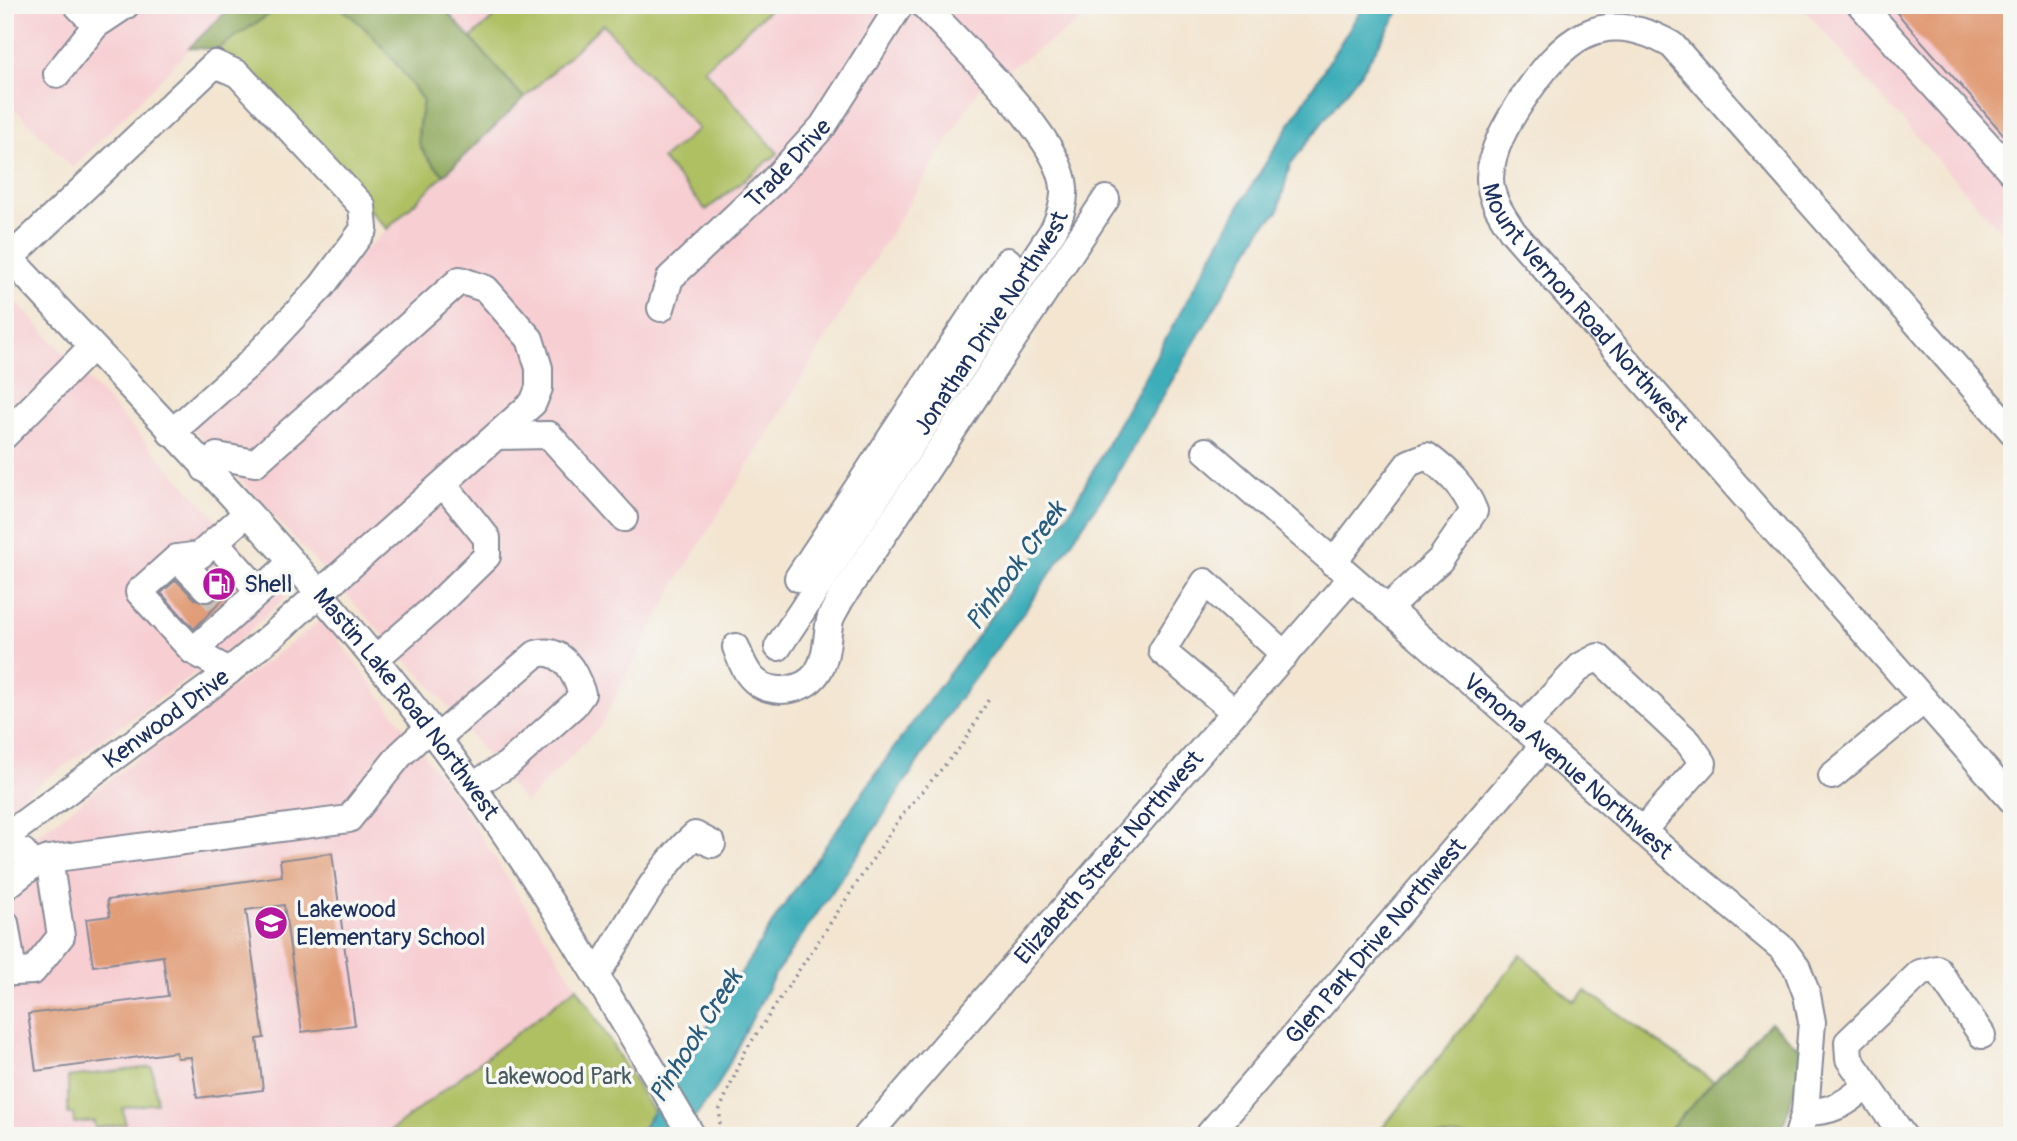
<svg xmlns="http://www.w3.org/2000/svg" width="2017" height="1141" viewBox="0 0 2017 1141" font-family="Pangolin,sans-serif">
<style>
.built{fill:#f7cfd3}
.green{fill:#afc063;stroke:#657860;stroke-width:2}
.forest{fill:#8ba659;stroke:#536a5c;stroke-width:2}
.water{fill:#3eaeb9;stroke:#2c6e8c;stroke-width:2}
.building{fill:#e19d78}
.lines{fill:none;stroke-linecap:round;stroke-linejoin:round}
.minor-tunnel{stroke:#c8c1b9;stroke-width:26;stroke-dasharray:26 13;stroke-linecap:butt}
.minor-casing{stroke:#878a97;stroke-width:30}
.path{stroke:#878a97;stroke-width:3.5;stroke-dasharray:2 5;stroke-linecap:butt}
.minor{stroke:#fff;stroke-width:26}
.labels{text-anchor:middle;dominant-baseline:central;stroke-width:7;stroke-linejoin:round;paint-order:stroke}
.street-label{font-size:24px;fill:#1b2f5e;stroke:#f6f6f2}
.poi-label{font-size:24px;fill:#1b2f5e;stroke:#f6f6f2;text-anchor:start}
.park-label{font-size:24px;fill:#475a60;stroke:#f6f6f2}
.water-label{font-size:26px;font-style:italic;fill:#275b7e;stroke:#f6f6f2}
</style>
<rect width="100%" height="100%" fill="#f6f6f2"/>
<filter id="ink" filterUnits="userSpaceOnUse"><feTurbulence type="fractalNoise" baseFrequency=".0143" numOctaves="2"/><feDisplacementMap in="SourceGraphic" scale="14" xChannelSelector="R" yChannelSelector="G"/><feConvolveMatrix kernelMatrix="1 2 1 2 8 2 1 2 1" color-interpolation-filters="sRGB"/></filter>
<filter id="wash" filterUnits="userSpaceOnUse"><feTurbulence type="fractalNoise" baseFrequency=".00686" numOctaves="4" result="noise"/><feDisplacementMap in="SourceGraphic" scale="28" xChannelSelector="R" yChannelSelector="G"/><feGaussianBlur stdDeviation="1.57" result="paint"/><feColorMatrix in="noise" values="0 0 0 0 0 0 0 0 0 0 0 0 0 0 0 0 0 1.4 0 .05"/><feComposite in="paint" operator="in"/></filter>
<g filter="url(#wash)">
<rect width="100%" height="100%" fill="#f3e5d0"/>
<g class="built">
<polygon points="5,5 233,5 73,168 16,110 5,120"/>
<polygon points="441,5 507,5 471,38"/>
<polygon points="774,5 1104,5 979,89 676,583 599,728 525,803 435,691 186,421 603,23 698,129 706,210 704,69"/>
<polygon points="1800,5 2012,5 2012,244"/>
<polygon points="5,289 287,596 231,648 5,808"/>
<polygon points="323,619 459,802 577,987 384,1136 5,1136 5,859"/>
</g>
<g class="green">
<path d="M 283,5 C 298,5 323,1 337,5 C 366,15 406,76 423,101 C 415,143 414,145 444,175 L 387,229 L 217,49 Z"/>
<polygon points="507,5 774,5 704,69 778,153 706,210 662,159 698,129 603,24 524,98 471,38"/>
<polygon points="1521,955 1574,1002 1585,990 1714,1082 1663,1136 1376,1136"/>
<polygon points="577,987 653,1112 638,1136 384,1136"/>
<polygon points="152,1067 157,1103 123,1108 125,1124 95,1128 94,1121 74,1123 73,1114 68,1114 68,1077"/>
</g>
<g class="forest">
<polygon points="233,5 283,5 217,49 189,48"/>
<path d="M 337,5 L 441,5 L 524,98 L 444,175 C 413,144 416,143 423,101 C 398,64 373,31 337,5 Z"/>
<polygon points="1770,1022 1805,1054 1780,1136 1663,1136"/>
</g>
<polygon class="water" points="1364,5 1403,5 1365,67 1290,165 1278,212 1263,226 1110,486 1024,612 956,703 859,853 774,976 716,1089 680,1136 638,1136 780,911 896,745 1072,508 1241,203"/>
<g id="blocks">
<g class="building">
<polygon points="1890,5 2012,5 2012,144"/>
<polygon points="222,573 235,587 194,629 161,593 176,580 195,599 210,603 221,593 218,577"/>
<polygon points="332,853 355,1025 302,1032 284,905 246,910 264,1038 257,1039 263,1090 197,1098 191,1057 177,1058 176,1052 36,1071 28,1014 168,996 163,956 93,966 86,919 110,916 107,900 282,876 280,860"/>
</g>
</g>
</g>
<g filter="url(#ink)">
<use href="#blocks" fill-opacity="0" stroke="#878a97" stroke-width="2"/>
<g class="lines">
<polyline class="minor-tunnel" points="206,588 218,602"/>
<g class="minor-casing">
<g id="minor">
<polyline points="77,5 96,25"/>
<polyline points="1861,5 2012,172"/>
<polyline points="57,74 96,25 126,5"/>
<path id="s1" d="M 5,253 C 151,411 307,565 436,737 C 532,863 611,1000 692,1136"/>
<polyline points="10,258 215,64 238,74 362,206 364,229 322,286 247,366 171,433"/>
<path id="s2" d="M 661,308 L 670,278 L 772,182 L 823,126 L 900,5"/>
<path id="s3" d="M 2012,431 L 1672,45 C 1600,4 1562,40 1522,100 C 1507,123 1491,149 1490,178 C 1490,199 1502,215 1513,232 L 2012,800"/>
<polyline points="5,435 92,347"/>
<polyline points="497,436 549,435 624,518"/>
<path id="s4" d="M 1206,451 L 1684,867 L 1783,949 L 1797,968 L 1807,995 L 1812,1022 L 1805,1112 L 1798,1136"/>
<polyline points="215,542 259,591"/>
<polyline points="177,558 206,588"/>
<path d="M 1333,563 L 1409,463 L 1427,456 C 1448,472 1464,486 1474,511 L 1440,560 L 1387,609"/>
<polyline points="798,578 1008,261"/>
<path d="M 736,647 C 740,658 745,672 754,680 C 771,696 804,692 817,673 C 828,657 826,638 830,620 C 832,613 837,607 840,600 L 1106,199"/>
<path id="s5" d="M 778,647 L 1054,229 C 1060,216 1065,203 1064,188 C 1061,137 960,45 924,5"/>
<polyline points="193,651 291,563"/>
<polyline points="375,659 435,607 487,556 487,538 444,485"/>
<polyline points="229,671 193,651 139,592 177,558 200,555 246,514"/>
<polyline points="1235,712 1162,651 1205,582 1285,655"/>
<polyline points="1523,727 1581,666 1598,657 1689,743 1703,763 1642,831"/>
<path d="M 437,738 L 536,654 C 562,646 575,672 582,694 L 574,705 L 507,765 L 472,786"/>
<polyline points="1832,776 1924,700"/>
<path id="s6" d="M 5,837 L 212,685 L 274,634 L 533,403 L 539,388 L 539,368 L 530,339 L 486,289 L 460,280 L 255,463 L 217,456 L 205,469"/>
<polyline points="33,865 49,859 349,819 400,755 429,728"/>
<polyline points="5,887 33,865 23,852"/>
<polyline points="5,923 13,972 5,973"/>
<polyline points="13,972 33,971 61,936 49,859"/>
<path d="M 596,975 C 628,928 651,874 695,835 L 712,844"/>
<path d="M 1805,1112 C 1832,1112 1846,1104 1866,1086"/>
<path id="s7" d="M 867,1136 L 1351,578"/>
<path id="s8" d="M 1208,1136 L 1544,745"/>
<polyline points="1903,1136 1849,1059 1848,1042 1920,973 1937,969 1982,1035"/>
</g>
</g>
<polyline class="path" points="714,1136 720,1129 720,1109 746,1050 902,815 963,744 990,697"/>
<use href="#minor" class="minor"/>
</g>
</g>
<defs>
<g id="fuel-disc" transform="scale(1.75)"><circle r="9.5" fill="#b5179e" stroke="#f6f6f2"/><path d="M-5.5-6h7V0h2V4h1.3V-2.5L3-4.5l.8-.8L6-3V5H2.5V1h-1V6h-7ZM-4.2-4.7v3.2H.2V-4.7Z" fill="#fff"/></g>
<g id="school-disc" transform="scale(1.75)"><circle r="9.5" fill="#b5179e" stroke="#f6f6f2"/><path d="M0-5L7-2L0 1L-7-2ZM-4 1L0 2.5L4 1V4Q0 6-4 4Z" fill="#fff"/></g>
</defs>
<g fill-rule="evenodd">
<use href="#fuel-disc" x="219" y="584"/>
<use href="#school-disc" x="271" y="923"/>
</g>
<g class="labels">
<g class="street-label">
<text stroke="none"><textPath href="#s2" startOffset="196">Trade Drive</textPath></text>
<text stroke="none"><textPath href="#s3" startOffset="945">Mount Vernon Road Northwest</textPath></text>
<text stroke="none"><textPath href="#s5" startOffset="388">Jonathan Drive Northwest</textPath></text>
<text stroke="none"><textPath href="#s1" startOffset="604">Mastin Lake Road Northwest</textPath></text>
<text stroke="none"><textPath href="#s6" startOffset="200">Kenwood Drive</textPath></text>
<text stroke="none"><textPath href="#s4" startOffset="480">Venona Avenue Northwest</textPath></text>
<text stroke="none"><textPath href="#s7" startOffset="369">Elizabeth Street Northwest</textPath></text>
<text stroke="none"><textPath href="#s8" startOffset="257">Glen Park Drive Northwest</textPath></text>
</g>
<g class="poi-label">
<text x="244" y="584">Shell</text>
<text x="296" y="909">Lakewood<tspan x="296" dy="28">Elementary School</tspan></text>
</g>
<g class="park-label">
<text x="558" y="1076">Lakewood Park</text>
</g>
<g class="water-label">
<text transform="translate(1016 566) rotate(-54)">Pinhook Creek</text>
<text transform="translate(696 1036) rotate(-58)">Pinhook Creek</text>
</g>
</g>
<rect width="2017" height="1141" fill="none" stroke="#f6f6f2" stroke-width="28"/>
</svg>
